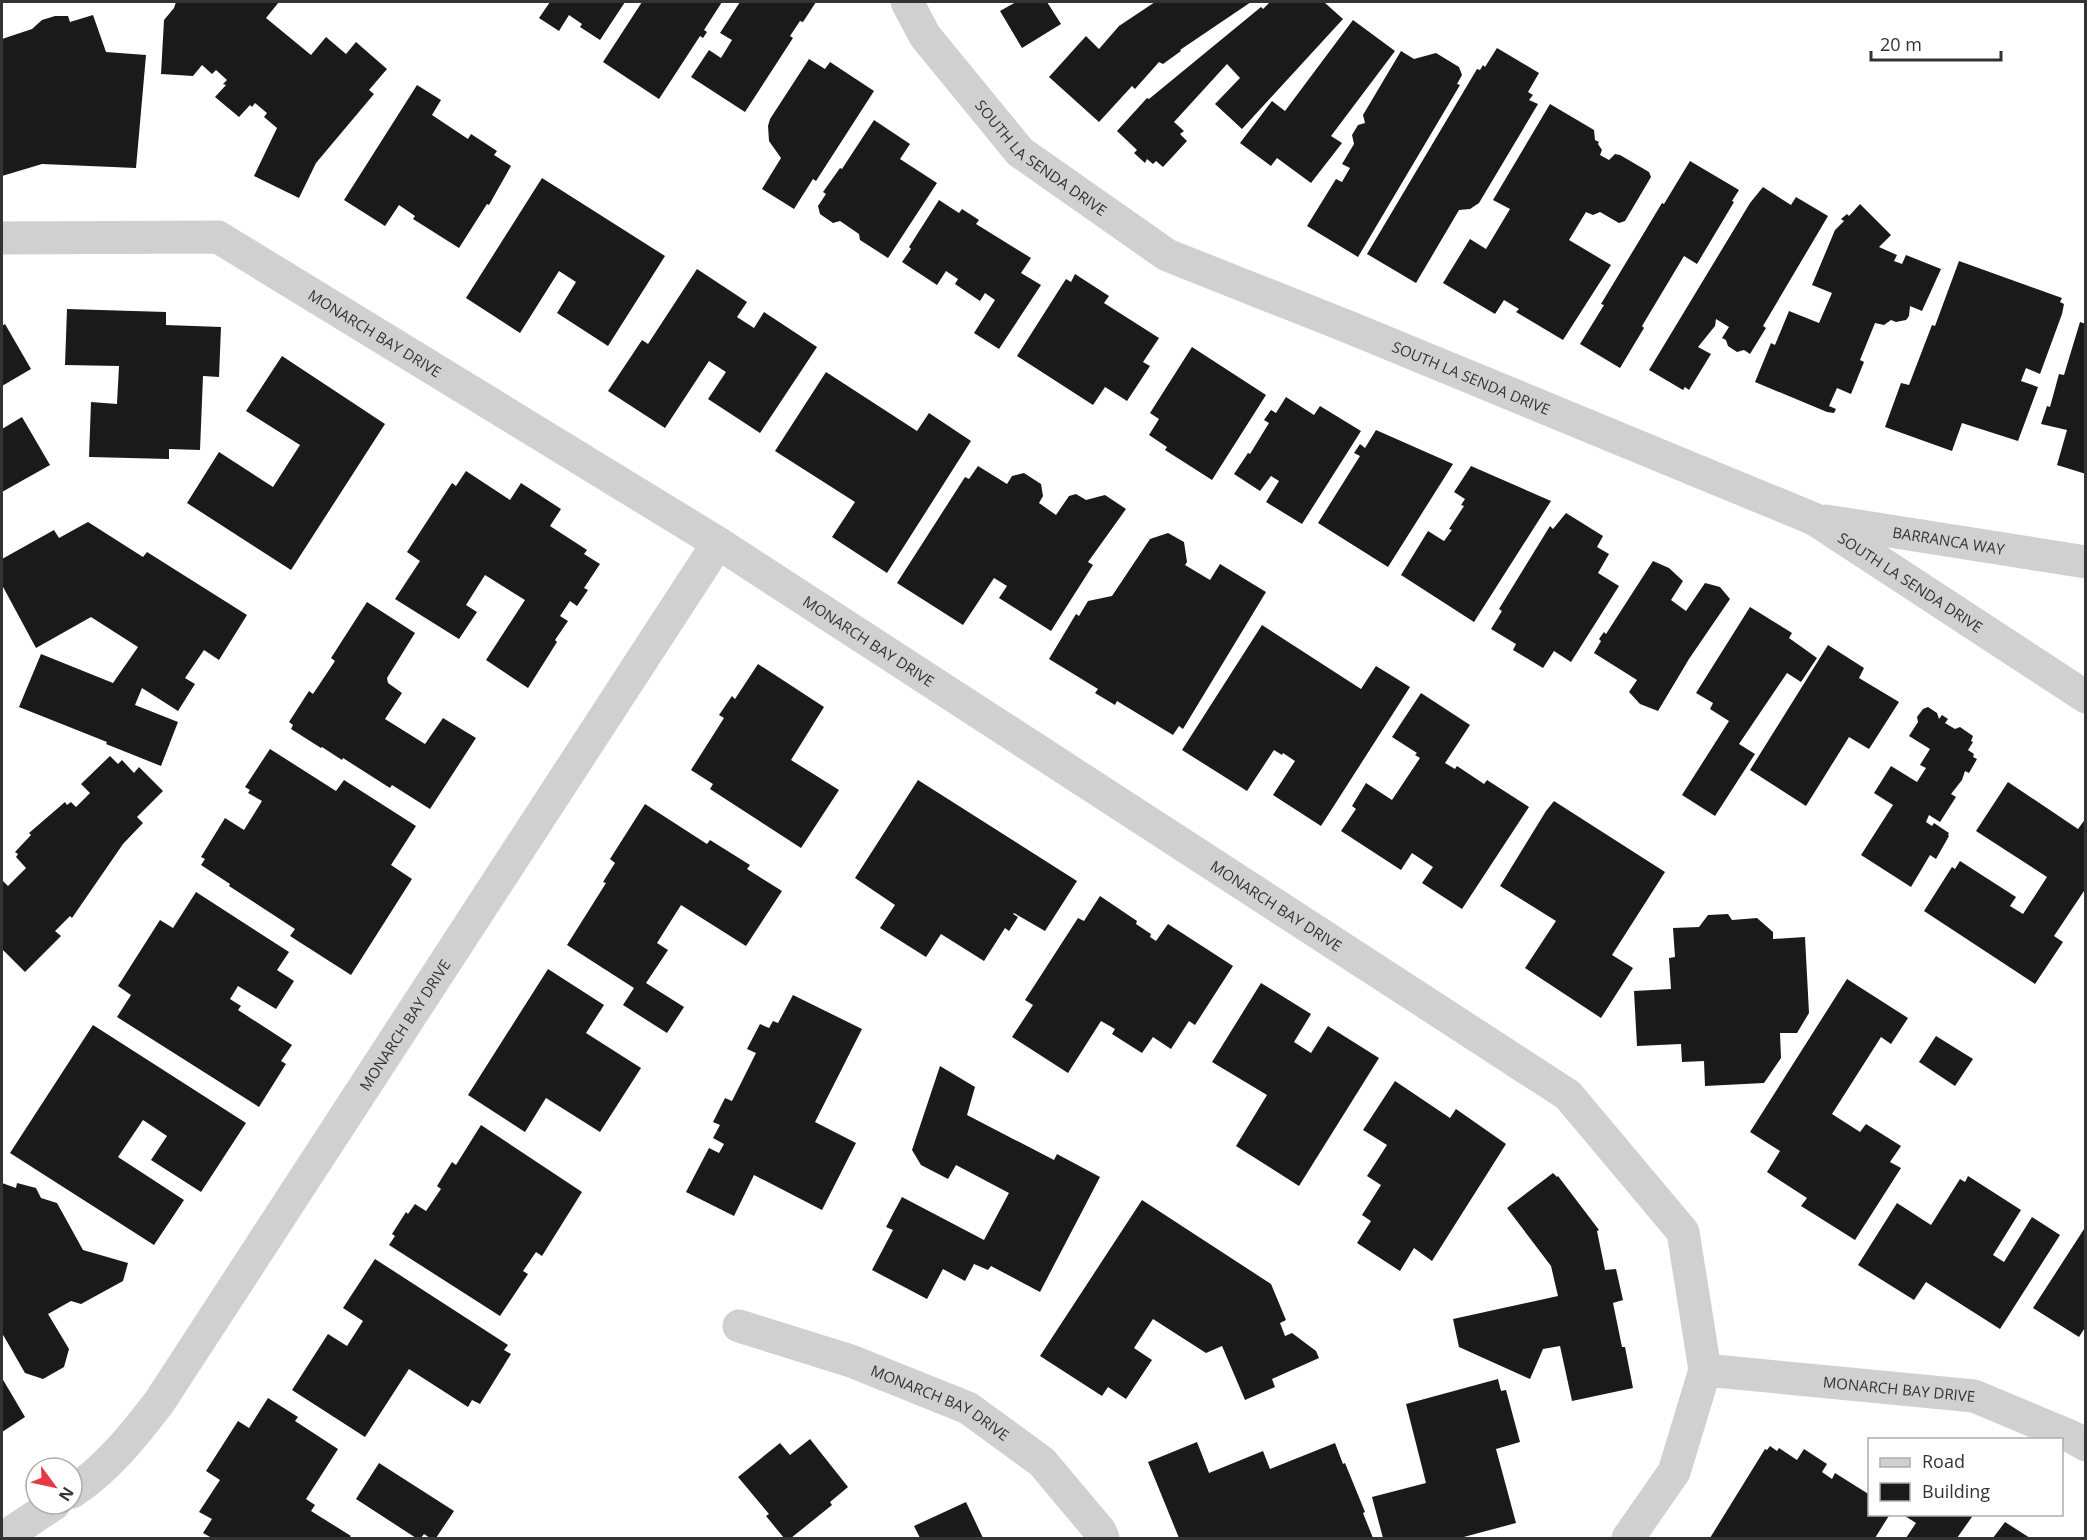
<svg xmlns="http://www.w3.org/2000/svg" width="2087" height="1540" viewBox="0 0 2087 1540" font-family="'Open Sans',sans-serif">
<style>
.building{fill:#1a1a1a}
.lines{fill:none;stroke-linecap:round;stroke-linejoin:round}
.minor{stroke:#d0d0d0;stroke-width:33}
.labels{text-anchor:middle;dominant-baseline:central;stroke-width:6;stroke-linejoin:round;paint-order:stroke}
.street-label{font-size:15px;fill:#333;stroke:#fff}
</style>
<rect width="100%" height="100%" fill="#fff"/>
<g class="building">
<polygon points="176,2 279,2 266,18 311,55 326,37 346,54 356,42 387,69 369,90 374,94 316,163 299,198 254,176 277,128 264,117 267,113 255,103 252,107 250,105 239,117 215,97 226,85 223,84 227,80 216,70 212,74 202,65 193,76 161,74 164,20 174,8"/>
<polygon points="550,2 625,2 600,40 580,27 582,24 569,15 559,31 539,18"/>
<polygon points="642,2 722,2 704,30 707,32 703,38 700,36 659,99 603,62"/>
<polygon points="740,2 816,2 803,22 800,21 790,36 793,38 745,112 691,77 709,50 721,58 732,40 720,33"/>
<polygon points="1016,2 1047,2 1061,24 1022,48 1000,11"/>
<polygon points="1155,2 1251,2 1180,50 1181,51 1163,64 1159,62 1135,89 1132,86 1099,122 1049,77 1086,36 1099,49 1119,26"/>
<polygon points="1270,2 1324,2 1343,19 1242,129 1215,104 1240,78 1227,64 1174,122 1184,131 1180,134 1187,141 1163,167 1156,161 1153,164 1147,159 1145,163 1134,153 1137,150 1117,131 1147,98 1149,99 1261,7 1263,9"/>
<polygon points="93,15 106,52 146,55 136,168 42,164 2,176 2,39 32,29 42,20 55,16 68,16 70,22"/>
<polygon points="1353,20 1395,51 1331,136 1342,143 1311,183 1277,158 1271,166 1240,143 1272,101 1285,111"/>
<polygon points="1497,48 1539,73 1528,92 1533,95 1529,100 1538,104 1479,203 1470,209 1459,210 1416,283 1367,254 1477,69 1480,70 1483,65 1485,67"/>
<polygon points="1401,51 1414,59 1436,53 1459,67 1462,75 1457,84 1460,85 1358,257 1307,226 1336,179 1342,182 1350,168 1342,164 1354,144 1352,135 1358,125 1365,123 1363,115"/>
<polygon points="809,59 825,69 830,62 874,91 816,181 813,179 794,209 762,189 781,158 769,141 768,126 770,119"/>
<polygon points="417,85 441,100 432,115 468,139 471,134 497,151 494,155 511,166 489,205 487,204 459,248 413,219 415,216 399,205 385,226 344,200"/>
<polygon points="1550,104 1594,130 1595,140 1599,142 1598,144 1602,150 1600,155 1609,160 1615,154 1620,155 1649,172 1651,177 1625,221 1619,223 1600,212 1593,215 1586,212 1569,240 1611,265 1563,340 1516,312 1519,309 1504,300 1495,314 1443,283 1470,239 1486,249 1510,209 1493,200"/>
<polygon points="874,120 910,144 900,159 937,183 888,258 860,240 859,234 840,221 833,223 820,214 818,206 826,194 823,192 840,168 842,169"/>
<polygon points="1690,161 1739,190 1732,201 1734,202 1697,264 1684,256 1642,326 1644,328 1620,368 1580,344 1604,305 1601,304 1662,203 1664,204"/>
<polygon points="542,178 665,256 608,346 557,313 576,282 559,271 520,333 466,298"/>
<polygon points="1763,187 1791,205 1796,197 1828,216 1763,326 1766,328 1750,354 1744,350 1737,352 1728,346 1726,340 1722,338 1729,327 1716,319 1715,326 1698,347 1711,354 1689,390 1685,387 1683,390 1649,370 1750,203"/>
<polygon points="939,200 959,213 962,209 979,220 976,224 1031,258 1021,273 1041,285 999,349 974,333 995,300 985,293 980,301 955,284 958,279 946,271 937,285 902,262 911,249 909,247"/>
<polygon points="1860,204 1891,235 1879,247 1897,255 1894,261 1902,264 1906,255 1941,269 1922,311 1910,306 1909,316 1906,320 1896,322 1891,320 1884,325 1875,323 1860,360 1864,362 1851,394 1837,388 1829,406 1836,409 1834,413 1827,412 1755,382 1771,343 1775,345 1789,311 1819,323 1832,293 1812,285 1835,230 1844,221 1841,219 1847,214 1849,216"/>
<polygon points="1959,261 2062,298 2060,302 2064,304 2062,314 2040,374 2026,368 2021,381 2038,387 2018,441 1962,423 1952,451 1885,427 1901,383 1909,385 1932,325 1935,326"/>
<polygon points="697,269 747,302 737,317 754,328 764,312 817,347 760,433 708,399 726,372 709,361 665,428 608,391 642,340 648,344"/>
<polygon points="1075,274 1109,296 1104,303 1159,338 1143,362 1150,366 1127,401 1105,387 1093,405 1017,356 1066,279 1071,282"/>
<polygon points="67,309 166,312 166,325 221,327 219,377 203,376 200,450 169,449 169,459 89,457 91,402 117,404 119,366 65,365"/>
<polygon points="2080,322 2086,324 2086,474 2057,465 2067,430 2041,424 2047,406 2050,407 2059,374 2064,375"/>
<polygon points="5,324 31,369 2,386 2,326"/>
<polygon points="1192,347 1266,395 1212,480 1165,450 1167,447 1149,435 1159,419 1150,413"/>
<polygon points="282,356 385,424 291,570 187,503 219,452 273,487 300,445 246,411"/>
<polygon points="826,372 917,431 929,413 971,441 887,573 832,537 855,502 775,451"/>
<polygon points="1286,397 1314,415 1320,406 1361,431 1302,524 1266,502 1279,481 1271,476 1260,491 1234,474 1248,453 1250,454 1269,423 1264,420 1271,410 1276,413"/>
<polygon points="22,417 50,465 2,492 2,429"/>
<polygon points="1376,430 1453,464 1388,567 1318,523 1360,456 1354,453 1360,444 1365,448"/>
<polygon points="978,466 1007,484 1012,476 1024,473 1041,484 1043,496 1039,503 1056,515 1069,496 1076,494 1086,500 1105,495 1126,509 1088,562 1093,565 1051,631 999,598 1007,586 994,578 963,625 897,583 965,477 969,479"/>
<polygon points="1471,466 1551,501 1474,622 1401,575 1428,531 1444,541 1452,530 1449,529 1464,506 1461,505 1465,499 1454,492"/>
<polygon points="466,471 510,500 521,483 561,509 550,526 587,550 584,554 600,564 584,588 588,590 577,606 570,601 560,616 568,621 555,640 557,642 528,688 486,660 525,600 485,575 466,605 477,612 459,639 395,599 420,561 407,552 452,483 456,486"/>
<polygon points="1566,513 1603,536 1597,547 1609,554 1598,573 1619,586 1571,662 1554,651 1543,668 1513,650 1516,644 1491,629 1502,611 1499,609 1550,526 1553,529"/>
<polygon points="88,522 143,557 147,552 247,615 219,660 204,650 185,678 195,684 178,711 142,688 135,705 178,722 161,766 106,744 107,742 19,707 41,654 113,683 138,647 91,617 36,648 2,585 2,559 54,530 59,538"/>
<polygon points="1168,533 1184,542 1187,562 1185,565 1210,580 1220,564 1266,592 1183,729 1179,726 1173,735 1117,701 1115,705 1095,693 1098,689 1049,659 1076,614 1079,616 1088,601 1112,596 1150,539"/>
<polygon points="1653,561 1669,568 1683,581 1671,600 1686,611 1705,583 1720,587 1730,599 1689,659 1658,711 1640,704 1629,692 1637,680 1594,653 1601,641 1599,639 1604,632 1606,634"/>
<polygon points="367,602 415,633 387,678 388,683 402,693 385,719 425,744 443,718 476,738 430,809 392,785 390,788 343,758 342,760 322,747 321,748 291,729 293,725 289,722 309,691 313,694 335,661 331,658"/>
<polygon points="1750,607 1792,633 1789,638 1817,658 1801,682 1787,673 1739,744 1755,754 1715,816 1682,795 1729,721 1710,709 1713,703 1696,693"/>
<polygon points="1262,625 1361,689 1376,666 1410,687 1321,826 1273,795 1295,761 1283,753 1282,755 1274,750 1247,791 1182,750"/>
<polygon points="1828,645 1864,668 1859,678 1899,702 1869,749 1849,737 1806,806 1750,770"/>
<polygon points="758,664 824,707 791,760 839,790 801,848 710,789 713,784 691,770 724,718 719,715 732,696 735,699"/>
<polygon points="1421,693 1470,725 1445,763 1455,769 1457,766 1484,784 1487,780 1529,807 1462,909 1422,883 1433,867 1412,853 1401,870 1341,831 1356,809 1352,806 1366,783 1392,800 1420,758 1415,755 1417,753 1392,737"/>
<polygon points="1928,707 1937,713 1939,719 1942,715 1948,719 1945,723 1955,729 1960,727 1973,736 1971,741 1973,742 1968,750 1974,754 1973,757 1977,759 1969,773 1965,771 1962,780 1951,794 1956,797 1940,822 1929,815 1926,822 1932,826 1934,823 1949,833 1948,835 1949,836 1936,859 1930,855 1911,887 1861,855 1893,805 1874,793 1891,766 1917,782 1926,768 1920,765 1930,749 1909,736 1918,722 1917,717 1923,709"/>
<polygon points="270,749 336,791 344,780 416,826 391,865 412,879 351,975 290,936 295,929 229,886 230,884 201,865 205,859 201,857 225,818 244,830 262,801 248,793 250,790 245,787"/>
<polygon points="110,756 118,764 122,760 134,773 139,767 163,791 137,817 143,823 123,844 72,918 70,916 55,931 61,936 25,972 2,949 2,882 3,881 8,886 26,868 16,857 18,854 15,852 31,835 29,833 65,802 67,805 71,802 76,807 90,793 81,784"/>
<polygon points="918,780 1077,881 1045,931 1014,913 1013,914 1018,917 1009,931 1005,928 984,961 941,934 926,957 880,928 895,905 855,878"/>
<polygon points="2008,782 2078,829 2086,818 2086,888 2054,936 2063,942 2035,984 1924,911 1952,867 1955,869 1960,861 2016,897 2010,906 2023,914 2047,877 1976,831"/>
<polygon points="1554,801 1665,872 1612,955 1633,968 1601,1018 1525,968 1556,921 1500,886 1546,811"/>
<polygon points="645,804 707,844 710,840 750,865 747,869 782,891 746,946 681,905 657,943 668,950 646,983 684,1007 667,1033 623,1005 634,988 567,945 606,883 603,882 615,863 610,859"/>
<polygon points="196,892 289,952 277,970 294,981 276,1009 238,986 230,999 241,1006 238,1010 292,1045 281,1061 286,1064 259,1107 117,1017 131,995 118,986 160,920 173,928"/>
<polygon points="1100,896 1137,921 1136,924 1151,934 1150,937 1156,941 1168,924 1233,966 1195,1025 1189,1021 1171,1049 1153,1037 1142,1053 1112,1034 1115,1029 1101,1021 1068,1073 1012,1037 1033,1005 1025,1000 1078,918 1084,921"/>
<polygon points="1728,914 1732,920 1757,918 1773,932 1773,939 1805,937 1809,1013 1797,1033 1780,1033 1781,1058 1764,1083 1705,1086 1704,1061 1682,1062 1681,1044 1637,1046 1634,991 1671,989 1669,958 1675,957 1673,928 1699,927 1708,915"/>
<polygon points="548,969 604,1005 586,1033 641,1068 600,1132 546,1098 525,1132 468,1095"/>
<polygon points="1847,979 1908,1018 1891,1044 1881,1037 1832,1114 1860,1132 1866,1124 1901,1146 1890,1162 1901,1168 1855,1240 1801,1206 1807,1198 1767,1172 1780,1151 1750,1132"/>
<polygon points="1261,983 1311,1014 1294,1042 1311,1053 1328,1026 1379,1058 1299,1186 1236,1146 1267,1095 1212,1062"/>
<polygon points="793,995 862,1029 815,1122 856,1143 822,1210 754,1175 734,1216 686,1192 709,1148 719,1153 724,1144 713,1138 720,1125 713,1122 725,1098 732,1101 756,1053 747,1049 760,1024 769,1028 773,1021 778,1023"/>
<polygon points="93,1025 246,1123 201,1192 151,1160 167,1136 143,1120 118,1157 184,1200 154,1245 10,1153"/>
<polygon points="1936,1036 1973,1059 1955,1086 1919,1062"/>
<polygon points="940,1066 975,1087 967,1115 1054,1160 1057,1154 1100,1177 1040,1292 991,1266 988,1270 974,1264 965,1281 943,1269 927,1299 872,1270 893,1230 886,1227 902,1197 984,1240 1009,1193 956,1165 948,1179 921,1165 912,1150"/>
<polygon points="1395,1081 1450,1118 1456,1109 1506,1144 1432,1261 1414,1248 1400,1271 1357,1243 1371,1221 1362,1215 1381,1185 1367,1176 1387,1145 1363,1130"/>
<polygon points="481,1125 582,1192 542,1256 536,1252 523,1271 528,1274 500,1316 389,1245 395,1236 392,1234 406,1212 408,1214 415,1204 426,1211 441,1189 437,1186 452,1162 456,1165"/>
<polygon points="1553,1173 1557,1177 1558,1176 1599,1230 1597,1231 1605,1270 1616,1269 1623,1300 1613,1303 1622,1347 1625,1347 1633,1388 1572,1401 1560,1346 1543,1349 1530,1379 1459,1347 1453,1319 1558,1296 1551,1266 1507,1208"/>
<polygon points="1968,1176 2021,1210 1993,1255 2004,1262 2032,1217 2060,1235 2000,1329 1926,1282 1914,1300 1858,1265 1897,1203 1931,1225 1960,1179 1965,1182"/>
<polygon points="2,1183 16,1188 17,1183 36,1188 41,1198 57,1203 83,1250 128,1263 123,1281 81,1304 71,1301 48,1314 69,1349 64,1367 43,1379 25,1373 2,1333"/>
<polygon points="1142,1200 1271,1284 1286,1320 1280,1323 1285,1336 1292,1333 1316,1351 1319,1358 1272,1379 1275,1387 1245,1400 1222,1346 1206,1353 1153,1319 1134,1348 1152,1360 1126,1399 1108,1387 1102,1396 1040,1356"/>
<polygon points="2086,1226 2086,1326 2079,1337 2033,1308"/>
<polygon points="375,1259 508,1345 504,1350 511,1354 480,1404 472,1400 468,1407 409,1369 365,1437 292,1390 328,1334 347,1346 363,1321 343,1308"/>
<polygon points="2,1378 25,1417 2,1432"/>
<polygon points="1498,1379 1501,1391 1506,1390 1520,1442 1496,1449 1516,1523 1460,1538 1383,1538 1372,1497 1426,1483 1406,1404"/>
<polygon points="268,1398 298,1417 295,1421 338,1449 306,1499 315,1505 311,1511 351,1536 349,1538 212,1538 203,1533 212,1519 199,1512 220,1480 206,1471 238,1421 249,1428"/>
<polygon points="810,1439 848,1487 830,1502 832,1505 791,1538 784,1538 766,1516 769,1514 738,1477 780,1443 790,1455"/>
<polygon points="1197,1442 1209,1473 1263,1451 1270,1469 1335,1443 1343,1464 1345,1463 1365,1512 1363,1513 1373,1538 1179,1538 1148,1462"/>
<polygon points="1770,1446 1777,1451 1779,1448 1797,1460 1804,1449 1827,1464 1822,1472 1832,1479 1835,1473 1870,1495 1870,1514 1890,1514 1875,1538 1710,1538 1765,1449 1767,1450"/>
<polygon points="379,1463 454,1511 436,1538 430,1538 424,1534 421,1538 416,1538 356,1499"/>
<polygon points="966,1502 983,1538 920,1538 914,1526"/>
<polygon points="1906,1514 1974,1514 1957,1538 1906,1538 1916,1523 1905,1516"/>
<polygon points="2005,1522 2030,1538 1993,1538"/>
</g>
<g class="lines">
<g class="minor">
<path id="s1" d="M 907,2 L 925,36 L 1020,152 L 1167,255 L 1351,328 L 1814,519 L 2086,697"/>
<path id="s2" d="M 2,238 L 218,237 L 718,543 L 1568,1095 L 1683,1232 L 1705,1370"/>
<path id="s3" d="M 1826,521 L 2086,562"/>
<path id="s4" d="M 739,1326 L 851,1361 L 968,1408 L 1042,1462 L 1100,1531 L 1103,1538"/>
<path id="s5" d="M 72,1492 C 107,1469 135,1434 160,1401 L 718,543"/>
<polyline points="3,1538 54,1504"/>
<path id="s6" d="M 1628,1538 L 1674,1472 L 1705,1370 L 1974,1396 L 2072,1437 L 2086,1445"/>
</g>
</g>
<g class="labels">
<g class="street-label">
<text stroke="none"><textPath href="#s1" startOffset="208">SOUTH LA SENDA DRIVE</textPath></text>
<text stroke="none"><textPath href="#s2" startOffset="400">MONARCH BAY DRIVE</textPath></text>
<text stroke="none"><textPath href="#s1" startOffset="696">SOUTH LA SENDA DRIVE</textPath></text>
<text stroke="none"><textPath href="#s3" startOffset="124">BARRANCA WAY</textPath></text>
<text stroke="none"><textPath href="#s1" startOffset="1182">SOUTH LA SENDA DRIVE</textPath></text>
<text stroke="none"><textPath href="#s2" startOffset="982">MONARCH BAY DRIVE</textPath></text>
<text stroke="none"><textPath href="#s2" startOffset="1468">MONARCH BAY DRIVE</textPath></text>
<text stroke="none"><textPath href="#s5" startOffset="576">MONARCH BAY DRIVE</textPath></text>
<text stroke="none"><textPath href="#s6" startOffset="382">MONARCH BAY DRIVE</textPath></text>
<text stroke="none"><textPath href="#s4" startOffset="216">MONARCH BAY DRIVE</textPath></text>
</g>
</g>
<rect width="2087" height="1540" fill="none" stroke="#333333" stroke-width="6"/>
<rect x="1868" y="1438" width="195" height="78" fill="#ffffff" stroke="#adadad" stroke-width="1.5"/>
<rect x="1880" y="1458" width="30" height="9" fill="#d0d0d0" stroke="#adadad" stroke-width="1.5"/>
<text x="1922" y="1468" font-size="18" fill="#333333">Road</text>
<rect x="1880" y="1483" width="30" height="18" fill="#1a1a1a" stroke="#adadad" stroke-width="1.5"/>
<text x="1922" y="1498" font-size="18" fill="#333333">Building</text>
<g transform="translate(54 1486) rotate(123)"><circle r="28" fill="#ffffff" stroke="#adadad" stroke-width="1.5"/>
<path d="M0-4.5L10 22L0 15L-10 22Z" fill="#e63946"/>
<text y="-9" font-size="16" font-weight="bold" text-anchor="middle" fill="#333333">N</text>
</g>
<path d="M1871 51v9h130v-9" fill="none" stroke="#333333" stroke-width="3"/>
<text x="1880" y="51" font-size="18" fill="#333333" stroke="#ffffff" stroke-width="4.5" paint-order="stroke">20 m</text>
</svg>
